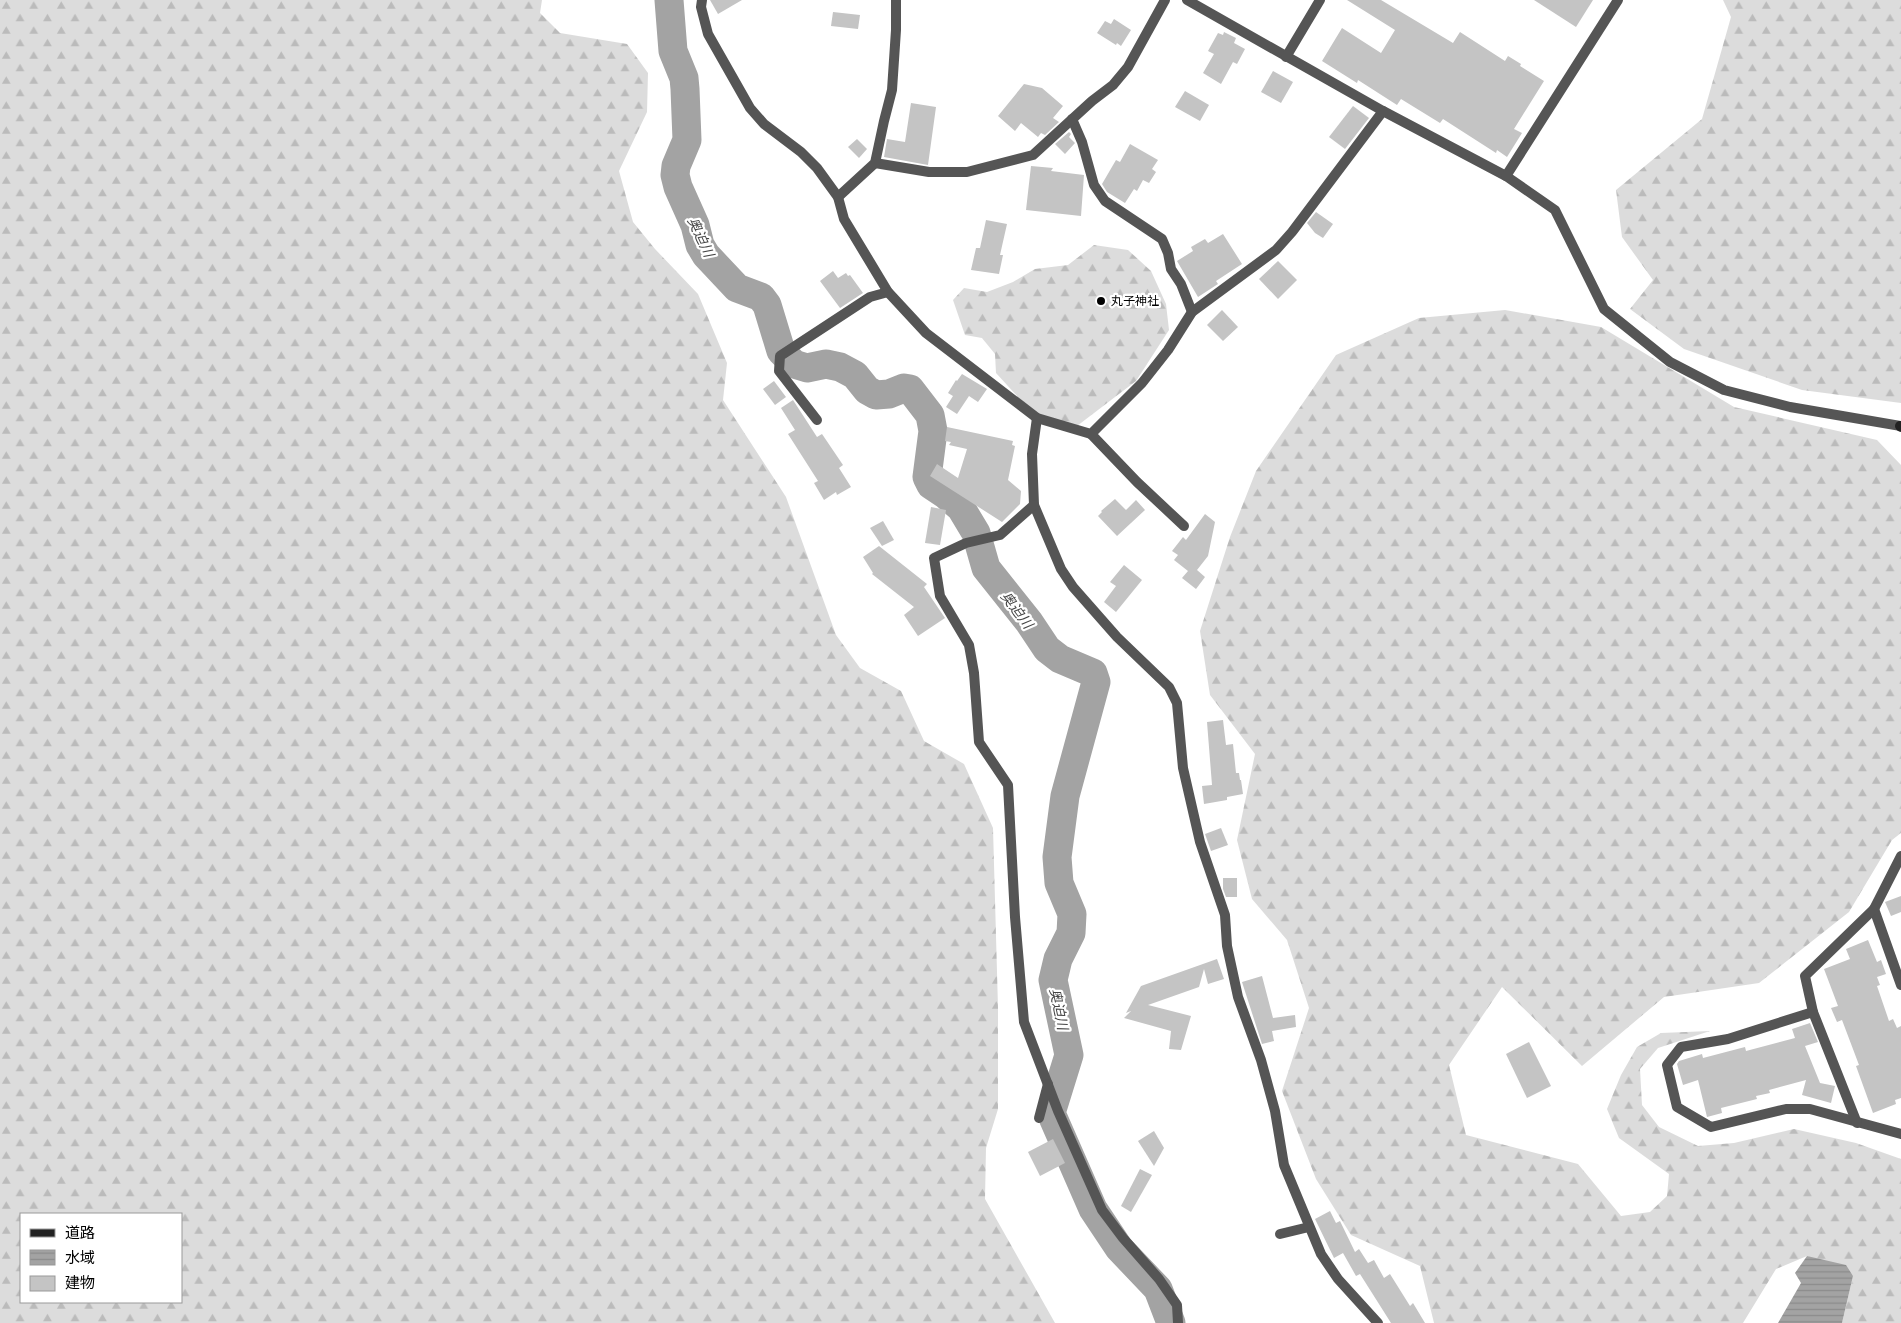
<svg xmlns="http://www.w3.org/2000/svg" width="1901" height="1323" viewBox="0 0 1901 1323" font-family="'Public Sans','Noto Sans JP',sans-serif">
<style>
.forest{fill:url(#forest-firs);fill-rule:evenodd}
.water{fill:url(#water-rules)}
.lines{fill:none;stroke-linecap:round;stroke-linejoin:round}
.river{stroke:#a3a3a3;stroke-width:29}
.building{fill:#c4c4c4}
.street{stroke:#555;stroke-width:10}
.secondary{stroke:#222;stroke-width:10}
.poi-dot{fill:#000;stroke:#fff;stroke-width:2}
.labels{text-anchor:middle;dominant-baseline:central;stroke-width:4.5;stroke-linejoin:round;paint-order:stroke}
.poi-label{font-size:12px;fill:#000;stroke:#fff;text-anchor:start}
.water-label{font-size:14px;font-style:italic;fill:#444;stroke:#fff}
</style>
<defs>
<pattern id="forest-firs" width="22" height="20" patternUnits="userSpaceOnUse" patternTransform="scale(1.25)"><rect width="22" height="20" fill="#dcdcdc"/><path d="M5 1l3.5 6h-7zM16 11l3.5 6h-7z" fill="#bbb"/></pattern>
<pattern id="water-rules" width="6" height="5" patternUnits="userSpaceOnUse" patternTransform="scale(1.25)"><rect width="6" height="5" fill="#a3a3a3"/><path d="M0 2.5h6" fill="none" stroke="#8b8b8b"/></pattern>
</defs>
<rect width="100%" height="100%" fill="#fff"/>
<g class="forest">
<path d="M 0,0 L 542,0 L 540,13 L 560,33 L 627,44 L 648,73 L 647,112 L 619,171 L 633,222 L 655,249 L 698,294 L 727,363 L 723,400 L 786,497 L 836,635 L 860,668 L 901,691 L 924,741 L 964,764 L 993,828 L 998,1008 L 998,1109 L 986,1148 L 985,1199 L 1055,1323 L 0,1323 ZM 21,1214 L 181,1214 L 181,1302 L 21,1302 Z"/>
<polygon points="1723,0 1901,0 1901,403 1802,390 1684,349 1630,309 1653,280 1622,237 1616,190 1702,119 1731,17"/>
<polygon points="1094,245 1128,250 1151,271 1166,304 1169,330 1136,381 1077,426 1045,419 1019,398 996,373 995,354 982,338 965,335 953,300 964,288 987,292 1013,282 1035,269 1068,265"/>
<polygon points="1505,310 1601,327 1734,407 1877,440 1901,465 1901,833 1892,840 1849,912 1759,983 1664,997 1582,1066 1502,987 1449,1065 1466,1135 1578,1164 1621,1216 1650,1212 1667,1196 1669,1174 1619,1138 1607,1109 1621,1075 1637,1047 1661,1033 1710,1031 1658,1048 1640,1069 1642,1105 1659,1127 1698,1146 1734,1143 1794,1129 1856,1143 1901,1159 1901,1323 1842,1323 1853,1276 1807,1256 1776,1269 1743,1323 1434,1323 1420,1266 1351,1235 1316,1179 1282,1091 1309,1008 1287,940 1252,899 1237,840 1255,754 1210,695 1200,631 1230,537 1256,471 1336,355 1419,318"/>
</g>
<polygon class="water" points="1807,1256 1846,1265 1853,1276 1842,1323 1778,1323 1801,1283 1795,1273"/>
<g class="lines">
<polyline class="river" points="669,0 673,51 684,78 685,89 687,140 676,166 675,175 678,187 695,225 700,245 706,255 737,288 761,297 767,305 781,351 794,364 807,368 826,364 840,367 855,375 867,390 876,395 889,394 904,388 910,389 930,415 933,431 927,477 931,485 946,495 961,508 976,533 986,568 1029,622 1047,649 1060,659 1093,673 1096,682 1065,796 1057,857 1059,883 1072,914 1071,933 1058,959 1053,980 1069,1055 1051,1113 1093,1209 1119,1248 1158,1289 1171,1323"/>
</g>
<g class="building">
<polygon points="710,0 742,0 718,14"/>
<polygon points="1347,0 1381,0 1453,43 1460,32 1505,61 1508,56 1521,64 1520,66 1544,81 1514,129 1522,133 1507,157 1497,150 1496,153 1443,119 1440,123 1401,99 1397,105 1358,80 1357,83 1322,61 1342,28 1381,53 1395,30"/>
<polygon points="1534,0 1593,0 1576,27"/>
<polygon points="833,12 860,15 858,29 831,26"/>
<polygon points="1114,19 1131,30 1121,46 1117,43 1116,45 1097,33 1105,21 1111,24"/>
<polygon points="1224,32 1236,38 1234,43 1245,49 1237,64 1233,62 1221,84 1203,73 1214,54 1208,51 1218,33 1223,35"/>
<polygon points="1273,71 1293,82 1281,103 1261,92"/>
<polygon points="1024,84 1042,88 1063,106 1053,118 1059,122 1045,135 1041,133 1038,137 1021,123 1015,131 998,116"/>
<polygon points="1185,91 1209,105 1200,121 1175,107"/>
<polygon points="911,103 936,107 928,165 884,157 887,139 905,142"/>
<polygon points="1353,106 1369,118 1345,149 1329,137"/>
<polygon points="1069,132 1071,134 1069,137 1075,143 1065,154 1055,144"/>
<polygon points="857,139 867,149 859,158 848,147"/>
<polygon points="1130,144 1158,160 1152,169 1156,172 1149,183 1143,180 1137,191 1134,189 1125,203 1107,192 1102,184 1116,160 1120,162"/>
<polygon points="1031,166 1053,168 1051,171 1084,175 1081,216 1026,210"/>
<polygon points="1316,212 1333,224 1323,238 1315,233 1307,223"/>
<polygon points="986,220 1007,224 1000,255 1003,255 999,274 971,270 976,248 980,248"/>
<polygon points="1223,234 1242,264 1216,281 1218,284 1198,297 1177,261 1193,251 1191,247 1205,239 1208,243"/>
<polygon points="1278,261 1297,280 1278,299 1259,279"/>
<polygon points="833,271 838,278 846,273 848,276 850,275 863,293 840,308 820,281"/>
<polygon points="1222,310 1238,327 1223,341 1207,325"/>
<polygon points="962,374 987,389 978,402 969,396 957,414 946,407 953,396 948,393 956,380 957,381"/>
<polygon points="774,381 786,397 775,405 763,389"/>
<polygon points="793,400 817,437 822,434 843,465 839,468 851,487 837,495 836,492 824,500 814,483 818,481 788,434 795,430 781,408"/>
<polygon points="947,427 1013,441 1012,445 1015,446 1008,480 1021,491 1020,504 1002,522 930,476 937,464 958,478 967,449 949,445 951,442 945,441"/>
<polygon points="1115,499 1126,510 1136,500 1145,510 1117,536 1098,516 1102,512 1101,511"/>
<polygon points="931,507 946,510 940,545 925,543"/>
<polygon points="1205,514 1215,522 1208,556 1197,570 1205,577 1196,589 1182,578 1188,571 1174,560 1178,555 1172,551 1183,537 1186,540"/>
<polygon points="883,521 894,540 882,546 870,528"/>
<polygon points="879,546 927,584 924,587 945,618 918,636 904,615 914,607 872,574 873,573 863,557"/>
<polygon points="1124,565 1142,580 1116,612 1104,602 1116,586 1110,582"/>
<polygon points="1223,720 1226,745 1233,744 1236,773 1239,773 1240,780 1241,780 1243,794 1227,797 1227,800 1204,804 1202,786 1212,785 1207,722"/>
<polygon points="1221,828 1228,845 1211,851 1205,834"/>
<polygon points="1223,878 1237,878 1237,897 1226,897 1223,889"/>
<polygon points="1901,896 1901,912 1891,916 1885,902"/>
<polygon points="1868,940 1877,962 1881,960 1886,974 1877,977 1880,985 1877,986 1889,1021 1893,1019 1897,1028 1901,1026 1901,1098 1895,1100 1896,1104 1873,1113 1856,1066 1859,1065 1842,1020 1837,1022 1831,1008 1838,1006 1824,969 1850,959 1846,949"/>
<polygon points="1217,959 1224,979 1208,984 1204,969 1199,987 1148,1005 1191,1016 1181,1050 1169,1049 1171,1031 1124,1018 1131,1011 1126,1013 1141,986"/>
<polygon points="1262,976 1273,1018 1295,1015 1296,1027 1272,1031 1274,1041 1262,1044 1242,982"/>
<polygon points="1810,1023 1818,1042 1805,1046 1820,1083 1835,1086 1831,1103 1802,1095 1806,1080 1769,1090 1770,1093 1756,1096 1757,1099 1721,1108 1722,1113 1707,1117 1698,1080 1683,1085 1677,1064 1679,1061 1702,1054 1703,1058 1745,1047 1746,1051 1795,1038 1792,1029"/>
<polygon points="1529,1042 1551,1086 1527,1098 1506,1054"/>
<polygon points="1154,1131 1164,1148 1154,1166 1138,1141"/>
<polygon points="1053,1139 1065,1163 1040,1176 1028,1152"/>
<polygon points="1140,1169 1152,1175 1131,1212 1121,1206"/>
<polygon points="1330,1211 1336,1223 1340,1221 1355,1252 1359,1249 1368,1263 1374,1260 1384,1278 1390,1274 1410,1306 1413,1303 1425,1323 1391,1323 1360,1274 1356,1276 1343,1253 1334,1258 1315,1219"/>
</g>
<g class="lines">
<g class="street">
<polyline points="702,0 701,7 708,34 750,108 764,124 801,152 817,168 838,197 844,219 888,292 926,333 1037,418 1091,434 1142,383 1168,350 1192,312 1276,250 1292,232 1383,111"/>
<polyline points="1187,0 1383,111 1506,176 1555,210 1604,309 1670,362 1724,390 1790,407 1901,426"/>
<polyline points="1286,57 1320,0"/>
<polyline points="1072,119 1082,142 1094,185 1105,201 1162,239 1168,253 1171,269 1181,284 1192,312"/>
<polyline points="875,163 929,172 967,172 1033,155 1092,101 1113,85 1128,67 1165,0"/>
<polyline points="1506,176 1618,0"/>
<polyline points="838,197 875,163 884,121 892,90 896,30 896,0"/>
<polyline points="1037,418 1032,454 1034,505 1061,569 1073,587 1117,637 1169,687 1177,703 1183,768 1200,842 1225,915 1227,946 1238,997 1261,1060 1275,1111 1284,1165 1321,1254 1338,1279 1378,1323"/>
<polyline points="817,420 779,371 780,356 870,297 888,292"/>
<polyline points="1091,434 1137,482 1184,526"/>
<polyline points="1034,505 1000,535 966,543 934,558 940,596 969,645 974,673 979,742 1008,785 1015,917 1024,1022 1058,1111 1102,1210 1123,1238 1159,1279 1177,1305 1178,1323"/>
<polyline points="1874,909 1901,985"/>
<polyline points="1813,1012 1728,1039 1681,1047 1667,1065 1677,1107 1711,1127 1786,1109 1810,1109 1901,1134"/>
<polyline points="1039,1118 1048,1084"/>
<polyline points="1857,1123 1813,1012 1805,976 1874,909 1901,856"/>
<polyline points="1280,1234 1309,1227"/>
</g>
<polyline class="secondary" points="1900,426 1901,427"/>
</g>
<circle class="poi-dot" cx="1101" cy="301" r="5"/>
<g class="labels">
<g class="poi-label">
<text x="1111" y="301">丸子神社</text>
</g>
<g class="water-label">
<text transform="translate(701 237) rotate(65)">奥迫川</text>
<text transform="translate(1017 610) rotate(53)">奥迫川</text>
<text transform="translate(1059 1009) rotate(78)">奥迫川</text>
</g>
</g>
<rect x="20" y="1213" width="162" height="90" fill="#ffffff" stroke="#999999"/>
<rect x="30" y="1229" width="25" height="8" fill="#222222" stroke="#999999"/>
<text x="65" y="1238" font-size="15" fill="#000000">道路</text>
<rect x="30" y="1250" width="25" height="15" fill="url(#water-rules)" stroke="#999999"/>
<text x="65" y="1263" font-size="15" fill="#000000">水域</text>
<rect x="30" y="1276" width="25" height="15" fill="#c4c4c4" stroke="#999999"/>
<text x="65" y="1288" font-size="15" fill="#000000">建物</text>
</svg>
